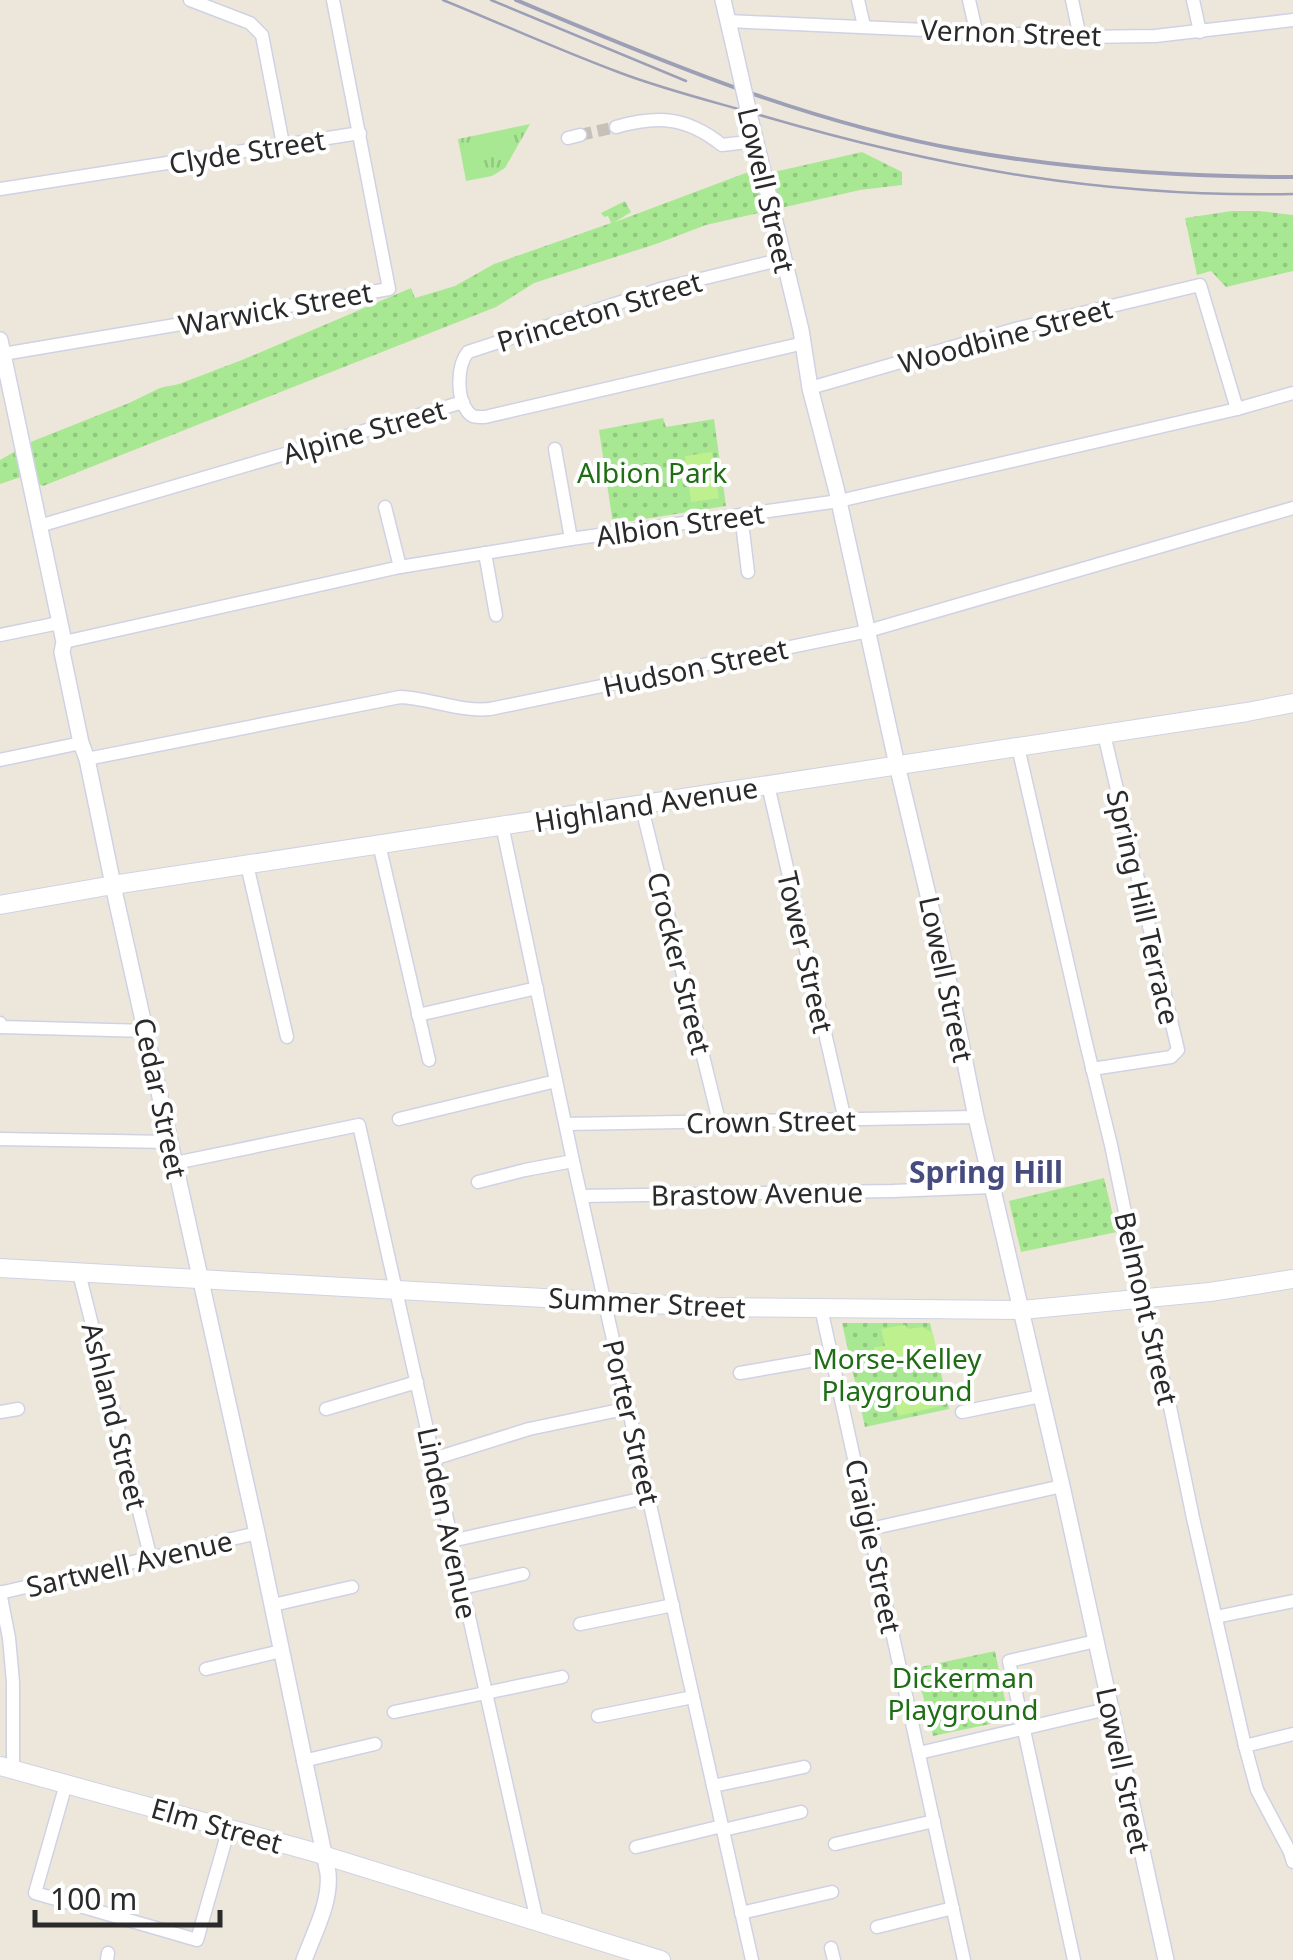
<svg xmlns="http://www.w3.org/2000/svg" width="1293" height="1960" viewBox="0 0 1293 1960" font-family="'Noto Sans',sans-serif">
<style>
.grass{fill:url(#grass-tufts)}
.park{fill:url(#park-dots)}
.pitch{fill:#bef08e}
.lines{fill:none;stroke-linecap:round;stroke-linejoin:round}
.minor-tunnel{stroke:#c6c1b8;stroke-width:12;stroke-dasharray:12 6;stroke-linecap:butt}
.minor-casing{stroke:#d0d2e4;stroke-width:15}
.tertiary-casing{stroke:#d0d2e4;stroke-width:18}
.secondary-casing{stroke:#d0d2e4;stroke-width:20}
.minor{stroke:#fff;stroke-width:12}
.tertiary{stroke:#fff;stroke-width:15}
.secondary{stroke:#fff;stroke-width:18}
.tram{stroke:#9d9fb6;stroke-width:2.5}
.rail{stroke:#9d9fb6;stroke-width:4}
.tertiary-bridge-casing{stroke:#d0d2e4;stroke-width:18;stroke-linecap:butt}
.tertiary-bridge{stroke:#fff;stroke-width:15}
.labels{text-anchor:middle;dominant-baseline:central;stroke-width:8;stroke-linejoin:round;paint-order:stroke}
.street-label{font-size:28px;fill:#2a2a2a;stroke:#fff}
.park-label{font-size:28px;fill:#1f6d15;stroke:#fff}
.neighbourhood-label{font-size:30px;font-weight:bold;fill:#474c7e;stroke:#fff}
</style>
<defs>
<pattern id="grass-tufts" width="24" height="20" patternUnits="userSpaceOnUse" patternTransform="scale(2.5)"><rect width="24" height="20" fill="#a9e893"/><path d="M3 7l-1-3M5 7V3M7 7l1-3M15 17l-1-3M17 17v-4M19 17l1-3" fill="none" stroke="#92c77f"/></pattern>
<pattern id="park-dots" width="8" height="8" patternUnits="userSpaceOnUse" patternTransform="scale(2.5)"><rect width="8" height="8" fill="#a9e893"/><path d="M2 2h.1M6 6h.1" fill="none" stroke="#92c77f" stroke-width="1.8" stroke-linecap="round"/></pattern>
</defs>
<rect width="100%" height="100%" fill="#ede7db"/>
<polygon class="grass" points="530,124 505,168 492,176 466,181 458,139"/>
<g class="park">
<polygon points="862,152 902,172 902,185 860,190 706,225 656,244 534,283 496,307 43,486 21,477 0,484 0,460 33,441 129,403 160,388 179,384 242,360 411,288 415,298 455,286 494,264 611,223 608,216 604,217 601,213 625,201 631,212 615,222 751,171 774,172"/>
<polygon points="1232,211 1259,211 1293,215 1293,271 1226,287 1211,271 1197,275 1185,218"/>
<polygon points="663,418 666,427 714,419 726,506 613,524 599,430"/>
<polygon points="1104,1178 1117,1232 1021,1252 1009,1201"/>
<polygon points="842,1323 930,1323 949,1409 865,1427"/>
<polygon points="995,1651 1009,1720 933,1736 916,1668"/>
</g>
<g class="pitch">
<polygon points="712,452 719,498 691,502 685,456"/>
<polygon points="905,1325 908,1329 922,1327 933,1333 937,1353 889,1364 886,1352 874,1354 874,1347 885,1346 881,1329"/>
<polygon points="938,1380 944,1405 898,1416 892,1391"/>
</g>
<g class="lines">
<polyline class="minor-tunnel" points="580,135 616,127"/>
<g class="minor-casing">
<g id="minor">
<polyline points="190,0 250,23 262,35 283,144"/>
<polyline points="858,0 864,26"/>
<polyline points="969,0 976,31"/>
<polyline points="1072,0 1080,37"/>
<polyline points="1193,0 1200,32"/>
<polyline points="728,21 1080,37 1155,36 1293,20"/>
<path d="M 616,127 C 658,115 687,117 722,145 L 756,141"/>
<polyline points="568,138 580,135"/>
<polyline points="0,189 360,133"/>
<path d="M 783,259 L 664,288 L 468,352 C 457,365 456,398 468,412 C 473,418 477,417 485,417 L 804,343"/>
<polyline points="3,354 389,289 333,0"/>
<polyline points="810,388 1019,328 1200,285 1237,409"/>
<polyline points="555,449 571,539"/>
<polyline points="385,507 400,567"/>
<polyline points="741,515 748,572"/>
<polyline points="39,526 463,402"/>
<polyline points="485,553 496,615"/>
<polyline points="0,635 59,623"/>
<polyline points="64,642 400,567 571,539 839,501 1237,409 1293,393"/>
<polyline points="1018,747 1086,1043 1111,1145 1145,1308 1170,1407 1193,1518 1245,1746 1257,1790 1290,1852 1293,1862"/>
<path d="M 87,759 L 400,697 C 430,698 459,712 490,709 L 868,631 L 1293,508"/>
<polyline points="0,760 81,743"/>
<polyline points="768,785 845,1120"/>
<polyline points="641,804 719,1121"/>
<polyline points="502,825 573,1161 752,1960"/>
<polyline points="379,844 429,1060"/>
<polyline points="247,865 287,1037"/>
<polyline points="418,1015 537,988"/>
<polyline points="0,1023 1,1027 147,1031"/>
<polyline points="1092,1069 1171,1057 1178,1050 1104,734"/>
<polyline points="399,1119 556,1081"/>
<polyline points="566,1124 976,1117"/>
<polyline points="0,1139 170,1142"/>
<polyline points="175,1163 359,1125 537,1921"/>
<polyline points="478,1182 525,1170 573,1161"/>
<polyline points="582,1196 893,1191 992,1187"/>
<polyline points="79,1273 151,1559"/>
<polyline points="821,1308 964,1960"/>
<polyline points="740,1373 832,1357"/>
<polyline points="326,1409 417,1382"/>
<polyline points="0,1412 18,1409"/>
<polyline points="962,1412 1041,1396"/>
<polyline points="433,1459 529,1429 629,1408"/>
<polyline points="870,1529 1062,1486"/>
<polyline points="451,1541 649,1497"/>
<polyline points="462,1588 523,1574"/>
<polyline points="0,1592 9,1638 13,1682 13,1769"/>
<polyline points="0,1593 257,1533"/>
<polyline points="273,1605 352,1587"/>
<polyline points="1216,1617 1293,1601"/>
<polyline points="580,1624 673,1605"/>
<polyline points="206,1669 281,1651"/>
<polyline points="394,1712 562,1677"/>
<polyline points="598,1716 693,1697"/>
<polyline points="1245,1746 1293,1734"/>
<polyline points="919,1753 1111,1708"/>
<polyline points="303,1761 375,1744"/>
<polyline points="66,1784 35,1893 197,1940 229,1828"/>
<polyline points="713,1786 804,1767"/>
<polyline points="723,1830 801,1812"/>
<polyline points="835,1844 934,1821"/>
<polyline points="636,1847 722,1826"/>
<polyline points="741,1913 832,1892"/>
<polyline points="877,1927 953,1908"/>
<polyline points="831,1948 834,1960"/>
<polyline points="107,1960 108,1953"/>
<polyline points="1074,1960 1009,1661 1096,1641"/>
</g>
</g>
<g class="tertiary-casing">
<g id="tertiary">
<polyline points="723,0 734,47"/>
<polyline points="751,122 801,330 810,388 836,488 897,765 949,983 976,1117 1062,1486 1166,1960"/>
<path d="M 0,340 L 64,642 L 62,652 L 81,743 L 87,759 L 116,899 L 257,1533 L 328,1873 C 331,1902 314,1933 304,1960"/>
</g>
</g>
<g class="secondary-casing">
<g id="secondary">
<polyline points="0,905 113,885 1247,712 1293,703"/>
<polyline points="0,1268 705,1307 1022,1310 1210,1292 1293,1279"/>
<polyline points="0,1766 310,1851 661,1960"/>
</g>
</g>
<use href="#minor" class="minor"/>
<use href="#tertiary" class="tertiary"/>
<use href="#secondary" class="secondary"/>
<g class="tram">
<path d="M 443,0 C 502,24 559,50 618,72 C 665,90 715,102 763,116 C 941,168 1107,198 1293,194"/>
<polyline points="491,0 686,81"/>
</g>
<path class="rail" d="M 516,0 C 660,61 806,122 961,150 C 1072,170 1180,177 1293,177"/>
<g class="tertiary-bridge-casing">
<polyline id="tertiary-bridge" points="734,47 751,122"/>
</g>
<use href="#tertiary-bridge" class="tertiary-bridge"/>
</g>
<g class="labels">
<g class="street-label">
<text transform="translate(1011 32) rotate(2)">Vernon Street</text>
<text transform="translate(247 151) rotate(-9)">Clyde Street</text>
<text transform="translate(767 190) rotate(77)">Lowell Street</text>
<text transform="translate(275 308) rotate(-10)">Warwick Street</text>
<text transform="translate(599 311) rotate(-17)">Princeton Street</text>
<text transform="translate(1005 335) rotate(-15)">Woodbine Street</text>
<text transform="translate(364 431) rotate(-16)">Alpine Street</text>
<text transform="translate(680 524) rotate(-8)">Albion Street</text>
<text transform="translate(695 667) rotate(-12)">Hudson Street</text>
<text transform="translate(646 804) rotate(-9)">Highland Avenue</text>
<text transform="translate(1144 907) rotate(77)">Spring Hill Terrace</text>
<text transform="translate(806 952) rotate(77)">Tower Street</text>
<text transform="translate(680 963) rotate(76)">Crocker Street</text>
<text transform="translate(947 979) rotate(78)">Lowell Street</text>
<text transform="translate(161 1098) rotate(78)">Cedar Street</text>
<text transform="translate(771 1121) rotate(-1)">Crown Street</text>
<text transform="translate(757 1193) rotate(-1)">Brastow Avenue</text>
<text transform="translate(647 1302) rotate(3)">Summer Street</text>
<text transform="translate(1147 1308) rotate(77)">Belmont Street</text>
<text transform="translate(115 1416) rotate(76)">Ashland Street</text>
<text transform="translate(632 1422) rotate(77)">Porter Street</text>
<text transform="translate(448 1523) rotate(78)">Linden Avenue</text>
<text transform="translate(874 1546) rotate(78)">Craigie Street</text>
<text transform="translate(129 1563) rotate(-13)">Sartwell Avenue</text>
<text transform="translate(1124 1770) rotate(78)">Lowell Street</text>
<text transform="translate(217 1825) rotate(16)">Elm Street</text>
</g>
<g class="park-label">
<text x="652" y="472">Albion Park</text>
<text x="897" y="1358">Morse-Kelley<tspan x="897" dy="32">Playground</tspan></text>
<text x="963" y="1677">Dickerman<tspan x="963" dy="32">Playground</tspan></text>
</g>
<g class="neighbourhood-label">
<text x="986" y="1171">Spring Hill</text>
</g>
</g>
<path d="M35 1910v15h185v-15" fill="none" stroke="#2a2a2a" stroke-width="5"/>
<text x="50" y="1910" font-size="30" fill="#2a2a2a" stroke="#ffffff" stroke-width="8" paint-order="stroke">100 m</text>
</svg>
